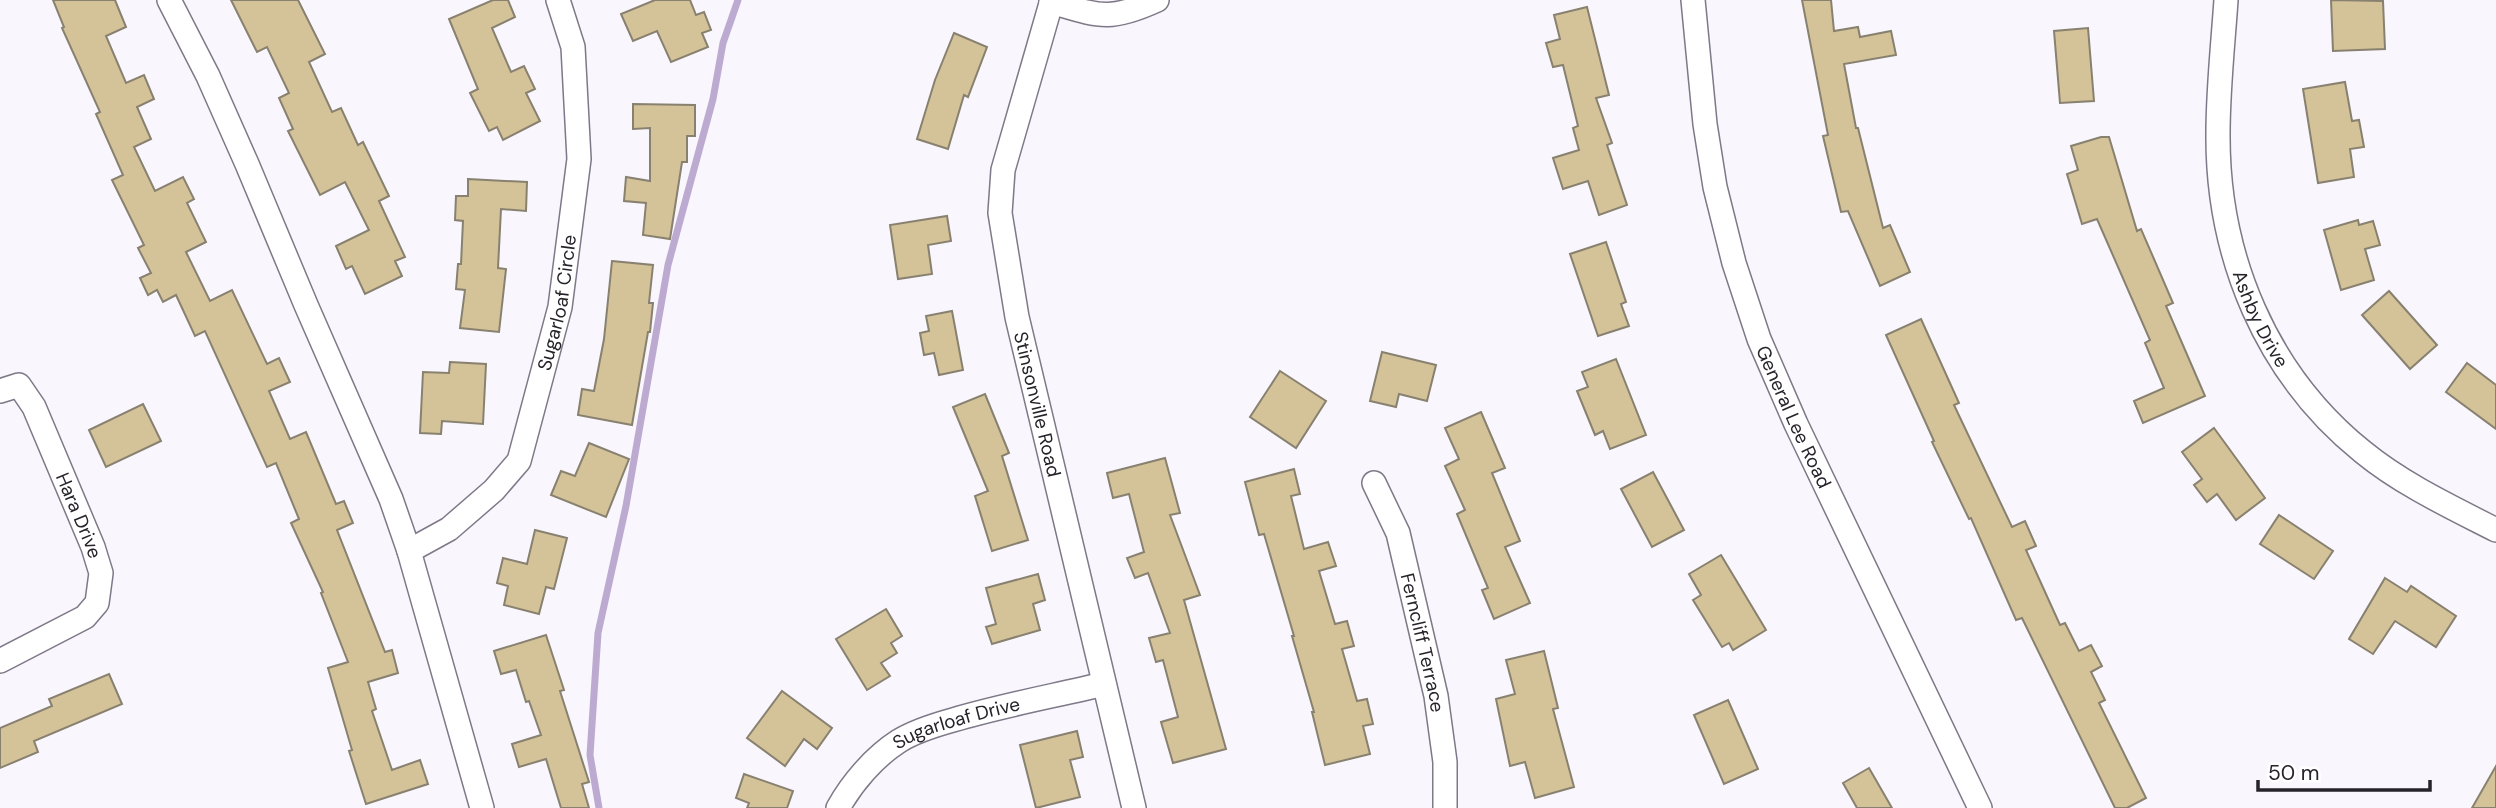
<svg xmlns="http://www.w3.org/2000/svg" width="2496" height="808" viewBox="0 0 2496 808" font-family="'DM Sans',sans-serif">
<style>
.lines{fill:none;stroke-linecap:round;stroke-linejoin:round}
.stream{stroke:#bcaad1;stroke-width:7}
.building{fill:#d4c399;stroke:#888170;stroke-width:2}
.street-casing{stroke:#7f7888;stroke-width:26}
.street{stroke:#fff;stroke-width:23}
.labels{text-anchor:middle;dominant-baseline:central;stroke-width:5;stroke-linejoin:round;paint-order:stroke}
.street-label{font-size:19px;fill:#26232a;stroke:#fff}
</style>
<rect width="100%" height="100%" fill="#f9f6fd"/>
<g class="lines">
<polyline class="stream" points="599,808 590,755 598,633 626,506 668,265 713,99 723,43 738,0"/>
</g>
<g class="building">
<polygon points="53,0 115,0 126,27 106,36 126,83 144,75 154,99 137,107 151,139 134,147 155,191 183,177 194,199 187,203 206,242 186,252 210,301 232,290 267,364 279,358 290,382 269,391 290,439 306,432 336,504 344,501 353,523 337,530 385,652 392,650 398,673 368,682 376,709 372,711 392,770 420,760 428,784 366,804 349,751 352,750 328,668 348,662 321,593 323,592 291,523 299,519 276,463 267,467 205,331 195,336 176,295 163,302 157,290 148,295 140,278 151,273 138,248 144,245 112,180 123,175 96,114 100,112 62,28 64,27"/>
<polygon points="231,0 298,0 325,54 309,62 332,112 341,108 358,145 363,142 389,196 379,201 405,257 395,261 402,276 365,294 352,266 346,269 336,246 369,230 345,182 320,195 288,131 293,129 279,98 289,93 267,47 257,52"/>
<polygon points="493,0 508,0 515,17 492,28 511,72 524,66 535,89 526,93 540,121 503,140 497,127 489,131 470,93 478,89 449,19"/>
<polygon points="655,0 690,0 696,15 704,12 711,30 702,33 708,47 671,62 657,31 633,41 621,14"/>
<polygon points="1802,0 1831,0 1834,31 1858,27 1860,37 1891,31 1896,55 1844,64 1856,128 1858,128 1883,228 1890,225 1910,272 1880,286 1848,211 1841,212 1823,136 1828,135"/>
<polygon points="2331,0 2383,1 2385,49 2333,51"/>
<polygon points="1587,7 1609,95 1596,98 1612,143 1607,145 1627,205 1599,215 1588,181 1563,189 1553,158 1579,150 1573,128 1578,126 1563,65 1553,67 1546,43 1560,39 1554,15"/>
<polygon points="2088,28 2094,101 2060,103 2054,31"/>
<polygon points="954,33 987,47 968,97 964,95 948,149 917,139 935,80"/>
<polygon points="2345,82 2352,121 2359,120 2364,147 2350,149 2354,177 2318,183 2303,89"/>
<polygon points="633,104 695,105 695,136 687,136 687,162 682,162 670,239 643,235 646,203 624,201 626,177 650,181 650,128 633,129"/>
<polygon points="2101,137 2109,137 2137,231 2141,229 2173,303 2166,306 2205,396 2143,423 2134,401 2164,388 2145,343 2150,340 2097,219 2082,224 2067,174 2078,170 2071,146"/>
<polygon points="468,179 527,182 526,211 501,209 498,268 506,269 499,332 460,328 465,290 456,289 458,264 461,264 463,221 455,220 456,196 468,196"/>
<polygon points="947,216 951,241 928,245 932,274 898,279 890,225"/>
<polygon points="2358,220 2359,225 2373,221 2380,245 2365,249 2374,280 2341,290 2324,230"/>
<polygon points="1606,242 1626,302 1621,304 1629,326 1598,336 1570,254"/>
<polygon points="612,261 653,265 649,303 653,303 650,332 648,332 632,425 578,415 582,389 594,391 604,339"/>
<polygon points="2389,291 2437,345 2410,369 2362,315"/>
<polygon points="952,311 963,370 939,375 934,353 924,355 920,333 929,331 926,316"/>
<polygon points="1921,319 1959,403 1954,405 2012,527 2025,521 2036,546 2026,550 2060,625 2065,623 2079,651 2091,645 2102,666 2091,672 2105,700 2099,703 2146,798 2127,808 2115,808 2022,618 2016,620 1971,518 1969,519 1932,442 1934,441 1886,335"/>
<polygon points="1382,352 1436,365 1427,401 1399,394 1396,407 1370,401"/>
<polygon points="1616,359 1646,435 1610,449 1603,431 1595,435 1577,391 1588,387 1582,372"/>
<polygon points="450,362 486,364 483,424 442,421 441,434 420,433 423,372 449,373"/>
<polygon points="2467,363 2496,385 2496,429 2446,392"/>
<polygon points="1280,371 1326,401 1296,448 1250,417"/>
<polygon points="985,394 1009,453 1002,456 1028,540 992,551 975,496 988,491 953,407"/>
<polygon points="143,404 161,441 106,467 89,430"/>
<polygon points="1481,412 1505,468 1492,473 1520,541 1505,547 1530,603 1494,619 1482,590 1488,588 1457,514 1465,510 1445,466 1459,459 1445,428"/>
<polygon points="2214,428 2265,498 2236,520 2217,494 2207,502 2194,485 2202,479 2182,452"/>
<polygon points="589,443 629,459 606,517 551,495 561,471 575,476"/>
<polygon points="1165,458 1180,513 1170,515 1200,595 1184,600 1226,749 1173,763 1161,722 1178,717 1163,660 1156,662 1149,638 1170,633 1148,573 1135,578 1127,558 1144,552 1129,494 1113,498 1107,473"/>
<polygon points="1294,469 1300,494 1291,496 1304,549 1328,542 1336,566 1319,571 1335,624 1347,621 1354,646 1342,649 1357,701 1367,699 1373,724 1363,726 1370,754 1325,765 1312,712 1314,712 1292,636 1294,636 1264,534 1259,535 1245,482"/>
<polygon points="1653,472 1684,530 1652,547 1621,489"/>
<polygon points="2279,515 2333,551 2314,579 2260,544"/>
<polygon points="535,530 567,538 554,589 546,587 539,614 504,605 508,586 497,583 503,558 527,564"/>
<polygon points="1721,555 1766,630 1733,650 1729,643 1722,647 1693,600 1701,595 1689,574"/>
<polygon points="1038,574 1045,600 1033,604 1040,630 992,644 986,627 996,624 986,588"/>
<polygon points="2385,578 2407,592 2411,586 2456,616 2436,647 2395,621 2373,654 2349,639"/>
<polygon points="886,609 902,636 891,643 897,653 881,663 890,676 867,690 836,639"/>
<polygon points="546,635 564,690 560,691 589,782 582,784 589,808 561,808 546,759 519,767 512,744 541,735 529,701 526,702 516,670 501,674 494,651"/>
<polygon points="1544,651 1558,708 1553,709 1574,787 1535,798 1525,762 1510,766 1496,699 1515,694 1506,660"/>
<polygon points="109,674 122,704 34,741 38,752 0,768 0,728 52,706 49,699"/>
<polygon points="782,691 832,728 817,749 804,739 785,766 747,738"/>
<polygon points="1728,700 1758,769 1724,784 1694,715"/>
<polygon points="1077,731 1083,757 1070,760 1080,797 1036,808 1020,745"/>
<polygon points="2496,766 2496,808 2472,808"/>
<polygon points="1869,768 1892,808 1857,808 1843,783"/>
<polygon points="744,774 793,791 787,808 747,808 749,803 736,798"/>
</g>
<g class="lines">
<g class="street-casing">
<g id="street">
<path id="s1" d="M 169,0 L 208,76 L 247,164 L 306,305 L 391,499 L 409,551 L 449,529 L 494,490 L 519,461 L 560,307 L 579,159 L 573,47 L 558,0"/>
<path id="s2" d="M 1052,0 L 1003,170 L 1000,213 L 1017,317 L 1134,808"/>
<path id="s3" d="M 1693,0 L 1705,124 L 1715,187 L 1734,263 L 1759,339 L 1796,424 L 1980,808"/>
<path id="s4" d="M 2226,0 C 2223,44 2218,89 2218,133 C 2217,256 2266,374 2363,452 C 2402,484 2451,507 2496,530"/>
<path d="M 1051,2 C 1099,16 1109,22 1157,0"/>
<path id="s5" d="M 0,391 L 19,385 L 34,407 L 93,547 L 101,573 L 97,603 L 85,617 L 0,661"/>
<path id="s6" d="M 1374,483 L 1398,533 L 1436,696 L 1445,762 L 1445,808"/>
<polyline points="409,551 482,808"/>
<path id="s7" d="M 838,808 C 852,783 874,757 899,741 C 915,731 935,725 953,720 C 1003,705 1054,696 1104,684"/>
</g>
</g>
<use href="#street" class="street"/>
</g>
<g class="labels">
<g class="street-label">
<text stroke="none"><textPath href="#s1" startOffset="908">Sugarloaf Circle</textPath></text>
<text stroke="none"><textPath href="#s4" startOffset="326">Ashby Drive</textPath></text>
<text stroke="none"><textPath href="#s2" startOffset="415">Stinsonville Road</textPath></text>
<text stroke="none"><textPath href="#s3" startOffset="432">General Lee Road</textPath></text>
<text stroke="none"><textPath href="#s5" startOffset="164">Hara Drive</textPath></text>
<text stroke="none"><textPath href="#s6" startOffset="168">Ferncliff Terrace</textPath></text>
<text stroke="none"><textPath href="#s7" startOffset="152">Sugarloaf Drive</textPath></text>
</g>
</g>
<path d="M2258 780v10h172v-10" fill="none" stroke="#26232a" stroke-width="3.5"/>
<text x="2268" y="780" font-size="21" fill="#26232a" stroke="#ffffff" stroke-width="5" paint-order="stroke">50 m</text>
</svg>
